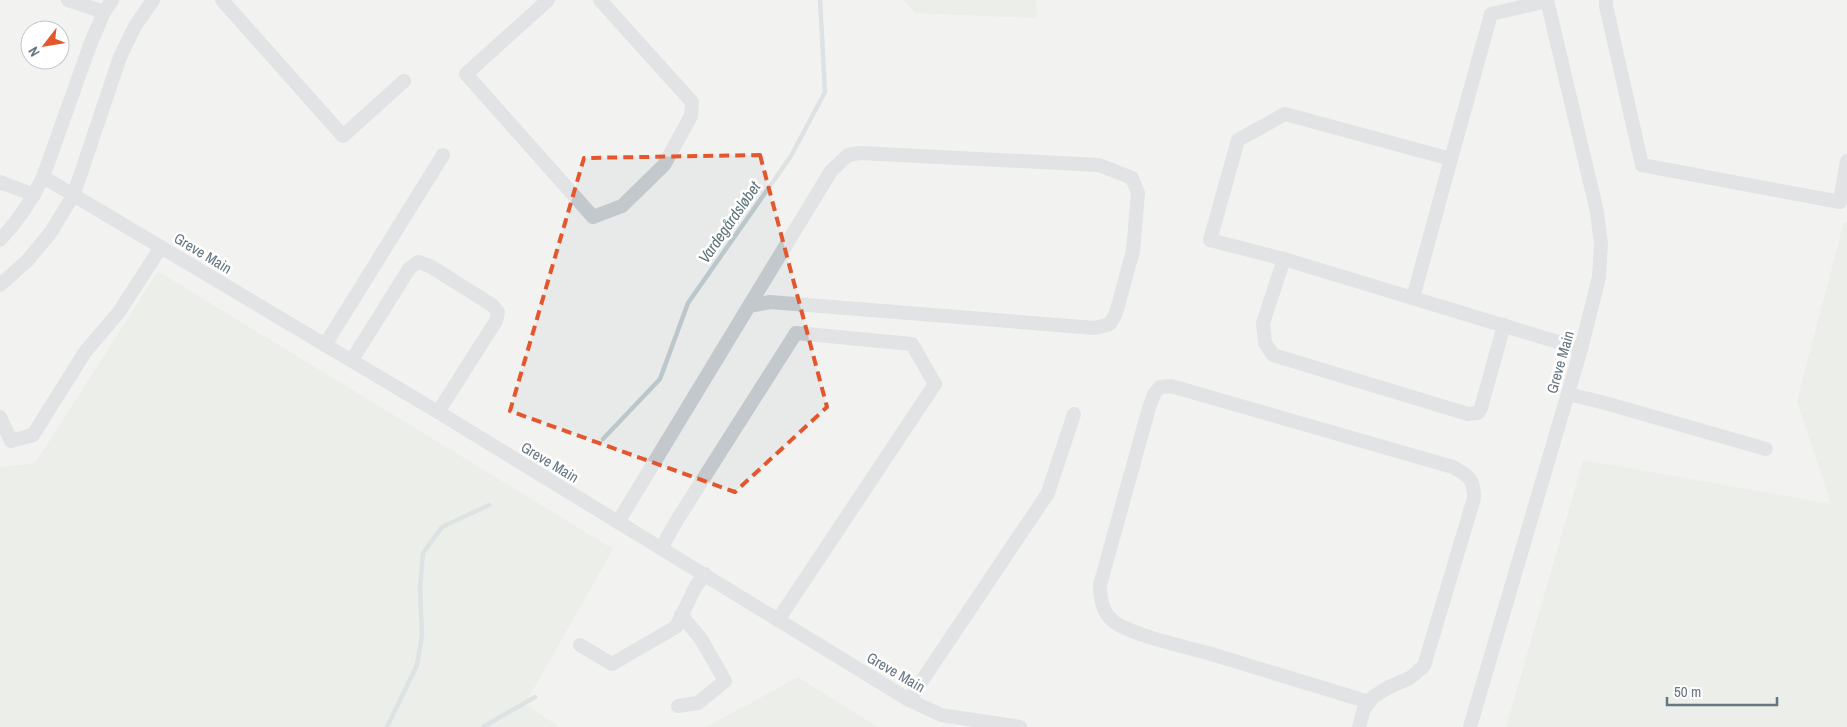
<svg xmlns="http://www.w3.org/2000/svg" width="1847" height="727" viewBox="0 0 1847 727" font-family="'Archivo Narrow',sans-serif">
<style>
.built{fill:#e8e9e9;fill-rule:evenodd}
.green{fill:#dadfd7}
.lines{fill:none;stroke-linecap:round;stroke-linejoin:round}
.stream{stroke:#bbc7cb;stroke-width:4.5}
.minor{stroke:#c3c8cc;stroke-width:14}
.marked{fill:none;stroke:#e4572e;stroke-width:4;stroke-dasharray:10 6;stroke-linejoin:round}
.labels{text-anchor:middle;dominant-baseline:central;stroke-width:5;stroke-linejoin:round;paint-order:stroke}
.street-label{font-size:15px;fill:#657683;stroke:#fff}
.water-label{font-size:16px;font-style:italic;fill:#60757c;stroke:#fff}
</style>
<rect width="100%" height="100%" fill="#fafaf8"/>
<path class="built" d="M 0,0 L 1847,0 L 1847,265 L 1804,401 L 1832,509 L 1583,460 L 1506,727 L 878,727 L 798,677 L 706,727 L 560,727 L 525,704 L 612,549 L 158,271 L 35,463 L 0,467 ZM 30,30 L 60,30 L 60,60 L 30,60 Z"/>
<g class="green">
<polygon points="903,0 1036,0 1037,18 916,13"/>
<polygon points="1844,222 1847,223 1847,727 1506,727 1583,460 1831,504 1797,401"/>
<polygon points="158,271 613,549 525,704 560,727 0,727 0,467 35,463"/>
<polygon points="798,677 878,727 706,727"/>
</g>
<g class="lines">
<g class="stream">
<polyline points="603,439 660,379 688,303 791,156 825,92 820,0"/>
<polyline points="387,727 417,665 422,636 420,588 423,553 442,527 489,505"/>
<polyline points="483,727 535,697"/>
</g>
<g class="minor">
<polyline points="68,0 104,12"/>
<polyline points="222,0 343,136 404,81"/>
<polyline points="548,0 466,74 593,217 622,206 664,165 691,116 692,102 600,0"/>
<polyline points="1606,0 1606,6 1642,165 1840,202 1847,161"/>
<polyline points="1547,1 1491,14 1451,159 1285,114 1238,140 1210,240 1284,259 1581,349"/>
<polyline points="43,177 438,412 909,700 941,715 1020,727"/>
<polyline points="0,182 34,195"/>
<path d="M 0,240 C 18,221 32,200 43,177 L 90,45 L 104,12 L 112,0"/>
<polyline points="1284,259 1263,323 1265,343 1273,355 1468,414 1478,413 1481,408 1504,325"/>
<polyline points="0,285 27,261 51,232 74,194 120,57 135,26 153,0"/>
<polyline points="1413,298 1451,159"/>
<polyline points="325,345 443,155"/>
<polyline points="352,360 409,269 418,262 430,266 492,305 498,312 496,321 438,412"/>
<polyline points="1568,394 1605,403 1766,449"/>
<polyline points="0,417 11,441 33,435 85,352 119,312 161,247"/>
<polyline points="618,522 749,306 770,302 1095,328 1110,324 1116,313 1133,251 1138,193 1132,178 1099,165 860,153 848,155 831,171 749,306"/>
<polyline points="661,548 679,517 796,333 912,344 935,384 778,620"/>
<polyline points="580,645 612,664 676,627 696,586 705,574"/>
<polyline points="909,700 1048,493 1074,414"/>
<polyline points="678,706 698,703 725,681 701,639 681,615"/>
<path d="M 1359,727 L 1364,709 L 1373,697 L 1389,687 L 1410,678 L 1424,666 L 1474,498 C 1474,478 1468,476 1453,467 L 1171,386 L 1160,387 L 1154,394 L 1149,408 L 1100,585 C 1100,598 1102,611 1112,620 C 1127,634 1186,647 1208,653 C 1262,669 1315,686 1369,702"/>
<polyline points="1470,727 1581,349 1599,277 1601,244 1597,212 1547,0"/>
</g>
</g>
<path d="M0 0H1847V727H0ZM 760,155 L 827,407 L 735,492 L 510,411 L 584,158 Z" fill="#fafaf8" fill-opacity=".55" fill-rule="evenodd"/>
<path class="marked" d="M 760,155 L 827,407 L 735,492 L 510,411 L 584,158 Z"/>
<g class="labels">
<g class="street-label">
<text transform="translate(203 253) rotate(31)">Greve Main</text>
<text transform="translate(1560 362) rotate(-74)">Greve Main</text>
<text transform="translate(550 462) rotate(31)">Greve Main</text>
<text transform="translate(896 672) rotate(30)">Greve Main</text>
</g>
<g class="water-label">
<text transform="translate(729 222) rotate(-55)">Vardegårdsløbet</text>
</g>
</g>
<g transform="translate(45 45) rotate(239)"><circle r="24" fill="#ffffff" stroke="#c1c8cd"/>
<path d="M0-4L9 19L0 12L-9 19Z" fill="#e4572e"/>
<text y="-8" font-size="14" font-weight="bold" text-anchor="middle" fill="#657683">N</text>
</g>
<path d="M1667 697v8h110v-8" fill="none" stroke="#657683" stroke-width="2.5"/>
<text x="1674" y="697" font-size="15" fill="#657683" stroke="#ffffff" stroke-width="4" paint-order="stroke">50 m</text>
</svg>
